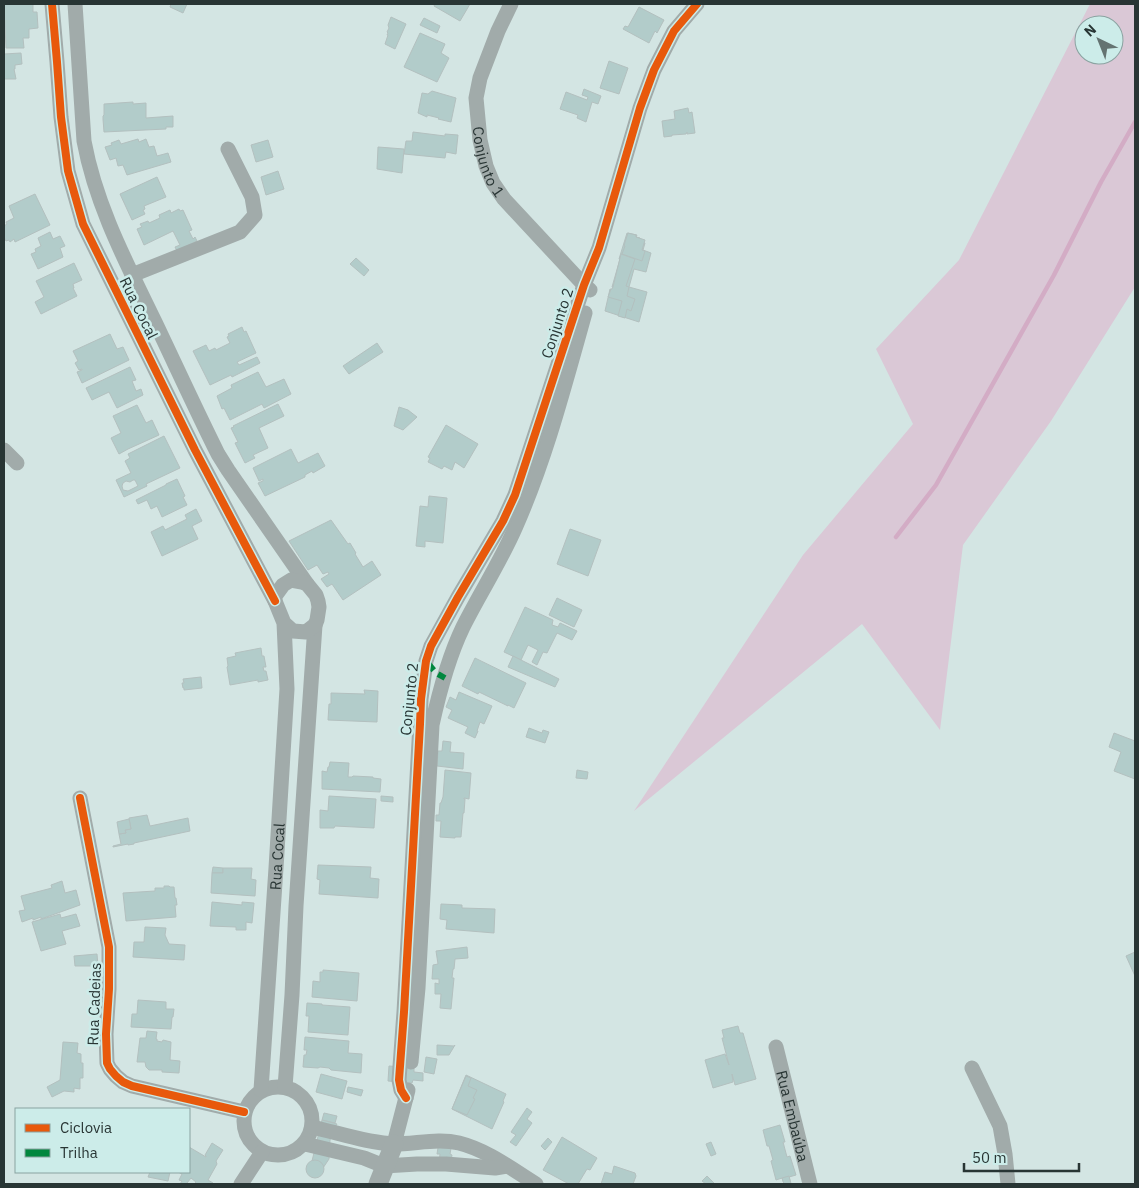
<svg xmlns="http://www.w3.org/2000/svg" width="1139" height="1188" viewBox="0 0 1139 1188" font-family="'IBM Plex Sans',sans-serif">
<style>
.green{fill:#dac8d6;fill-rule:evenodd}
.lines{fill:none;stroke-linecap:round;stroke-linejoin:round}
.stream{stroke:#d3acc5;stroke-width:4.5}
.building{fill:#b2ccca;stroke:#b3c0bf;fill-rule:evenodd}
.minor{stroke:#a1abaa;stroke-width:15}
.tertiary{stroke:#a1abaa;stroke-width:19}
.quiet{stroke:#00873e;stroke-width:6;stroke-dasharray:12 6;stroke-linecap:butt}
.cycleway-casing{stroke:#ccece9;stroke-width:11}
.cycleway{stroke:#e8590c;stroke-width:8}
.labels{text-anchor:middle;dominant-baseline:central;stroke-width:5;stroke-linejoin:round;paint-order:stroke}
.street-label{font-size:15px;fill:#283534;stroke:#ccece9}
</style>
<rect width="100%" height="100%" fill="#d3e5e3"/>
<path class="green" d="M 1090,4 L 1135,4 L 1135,287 L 1051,421 L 963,545 L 940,730 L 862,624 L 634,811 L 803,555 L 913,424 L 876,349 L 959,260 ZM 1084,25 L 1114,25 L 1114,55 L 1084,55 Z"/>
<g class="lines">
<polyline class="stream" points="896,537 936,485 1054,275 1101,182 1135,122"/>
</g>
<g class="building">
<polygon points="4,4 33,4 33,12 37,12 38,28 29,29 29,38 23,38 24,48 6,48"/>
<polygon points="171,4 187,4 183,13 170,7"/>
<polygon points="435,4 470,4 460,21 434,6"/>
<polygon points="639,7 664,20 657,33 655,31 649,43 623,29 625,26 628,27"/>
<polygon points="391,17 406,24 395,49 385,44 388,35 387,35 388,33 387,32 389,28 388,25"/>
<polygon points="424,18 440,26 437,33 420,25"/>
<polygon points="420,33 445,44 441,53 449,58 437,82 404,67"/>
<polygon points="21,53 22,64 15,65 15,69 14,69 16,79 4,79 4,54"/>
<polygon points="609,61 628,68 619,94 600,88"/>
<polygon points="584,89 601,96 598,104 592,102 586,122 577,118 578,115 560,109 566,92 587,100 588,97 582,95"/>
<polygon points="432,91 456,98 451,122 438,119 439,118 427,115 427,117 418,113 422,93 428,94"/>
<polygon points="133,102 133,104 146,103 146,118 173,116 173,127 166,127 166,129 104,132 103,119 103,116 104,115 104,104"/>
<polygon points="688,108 689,113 692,112 695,133 687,134 687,132 686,134 672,135 672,136 664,137 662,121 675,119 674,111"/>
<polygon points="413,132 445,136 445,134 458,135 456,154 446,152 445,158 404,154 406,141 412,141"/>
<polygon points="138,139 139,142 146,139 149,147 154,146 157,156 168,153 171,162 127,175 123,165 118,166 116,158 110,160 105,147 112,145 111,143 119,140 121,144"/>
<polygon points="268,140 273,157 256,162 251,145"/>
<polygon points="378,147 404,149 402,173 377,169"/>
<polygon points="278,171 284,189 266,195 261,177"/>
<polygon points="157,177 166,197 144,206 145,209 143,210 145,214 132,220 120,194"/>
<polygon points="35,194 50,225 15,242 14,239 10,242 9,240 6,241 4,237 4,226 7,224 6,222 14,218 9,206"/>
<polygon points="179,209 180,211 183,210 192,230 189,231 193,239 195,237 197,241 177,251 175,247 180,245 173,231 144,245 137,229 142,227 140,224 148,221 149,223 160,218 159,215 170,210 171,213"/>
<polygon points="50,232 53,239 60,236 65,246 60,248 63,257 38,269 31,254 36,252 35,249 41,246 38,238"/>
<polygon points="627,233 637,235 636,237 640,238 639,241 645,243 643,250 651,253 646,272 634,269 629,287 647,292 639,322 605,311 610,289 614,290 615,288 612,287 620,259 619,259"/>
<polygon points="628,233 636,235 636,237 645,240 642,250 645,251 642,261 622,254 625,246 624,246 625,242"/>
<polygon points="621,254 635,259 626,286 629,287 627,296 635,299 631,311 627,309 625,318 618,316 622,301 608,297 611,289 612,289 613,287"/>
<polygon points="356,258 369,270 364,276 350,264"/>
<polygon points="74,263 82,280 73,284 74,288 73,288 77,296 41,314 35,302 44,297 36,281"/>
<polygon points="242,327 244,332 246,331 256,353 237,362 239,365 257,357 260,363 232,377 231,375 210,385 193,351 206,345 209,351 215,348 216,350 230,343 227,337 229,336 228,334"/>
<polygon points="110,334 117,349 123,347 129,360 82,383 77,372 82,370 82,369 79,370 75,363 78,361 73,351"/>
<polygon points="377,343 383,352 349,374 343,366"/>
<polygon points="130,367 136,380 132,381 136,391 141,389 143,395 117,408 109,392 92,400 86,388"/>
<polygon points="258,372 266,387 284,379 291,394 264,408 262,404 230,420 224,408 222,409 217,396 232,388 231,385"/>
<polygon points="278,404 284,416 259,428 268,448 253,455 255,458 245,463 235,443 238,442 231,428 234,427 233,426"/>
<polygon points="137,405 146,423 152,420 159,435 128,449 119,454 111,438 121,433 113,416"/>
<polygon points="399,407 408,410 417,417 403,430 394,426"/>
<polygon points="446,425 478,444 464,468 455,462 452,470 444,466 442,469 428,462 430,458 428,457"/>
<path d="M 164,436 L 180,468 L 146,484 L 147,486 L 124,497 L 116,480 L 131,473 L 125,461 L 130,458 L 128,454 ZM 133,480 L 135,480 L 138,486 L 128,491 L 123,490 L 122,486 L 123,483 L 126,481 L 130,482 Z"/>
<polygon points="291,449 298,463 318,453 325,466 313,473 312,471 305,475 305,477 265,496 258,483 263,481 263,479 259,481 253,468"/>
<polygon points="177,479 185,496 183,497 187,505 162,517 157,506 151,509 147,500 138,504 136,500 166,485 166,484"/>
<polygon points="429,496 447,498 443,543 425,541 425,547 416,546 420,506 428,507"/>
<polygon points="196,509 202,521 192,526 198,539 162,556 151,532 163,526 165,530 187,519 185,515"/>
<polygon points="331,520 348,544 350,543 356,553 355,554 363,567 372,561 381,575 343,600 332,584 327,587 321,579 329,574 328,572 323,574 317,565 308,570 289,541"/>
<polygon points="570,529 601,540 588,576 557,564"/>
<polygon points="557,598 582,610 574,627 549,615"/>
<polygon points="525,607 553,620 552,625 558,627 560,623 577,631 572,640 557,633 547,653 543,652 537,665 532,662 538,650 528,645 521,660 504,652"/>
<polygon points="261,648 262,656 264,656 266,667 263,667 264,671 266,671 268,680 258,682 258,680 230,685 227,667 228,666 227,658 236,656 235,653"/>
<polygon points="513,656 559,679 555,687 508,667"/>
<polygon points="475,658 526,683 514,708 508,705 508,706 479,692 478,694 462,686"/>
<polygon points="201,677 202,688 184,690 184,688 183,688 182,683 184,683 183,679"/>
<polygon points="364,690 378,691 377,722 328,720 329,704 331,704 331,693 365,694"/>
<polygon points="459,692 492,706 484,724 480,722 477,731 478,731 475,738 465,733 468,727 448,718 452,710 446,707 450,697 456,700"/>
<polygon points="529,728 542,733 543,730 549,732 545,743 526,737"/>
<polygon points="1114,733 1135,741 1135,779 1114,771 1121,752 1109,747"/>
<polygon points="443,741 451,742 450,752 464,753 463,769 437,766 438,751 442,751"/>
<polygon points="330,762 349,763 348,777 352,777 353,776 373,777 373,778 381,779 380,792 322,789 322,771 327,772 328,767 329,767"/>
<polygon points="445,770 471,773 469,799 464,798 464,799 465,799 464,813 463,813 461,837 455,837 455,838 440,837 441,821 436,821 436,815 439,815 440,803 441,803 443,797"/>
<polygon points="577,770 588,772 587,779 576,778"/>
<polygon points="329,796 376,799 374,828 335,826 334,828 320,828 320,810 328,811"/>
<polygon points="381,796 393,797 393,802 381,801"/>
<polygon points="147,815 150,826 188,818 190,831 134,843 134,844 128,845 128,844 113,847 113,846 121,844 119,834 126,833 125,830 131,829 129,818"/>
<polygon points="129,819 131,829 125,830 126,833 119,834 117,822"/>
<polygon points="318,865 371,867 370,878 379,879 378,898 319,894 320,880 317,879"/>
<polygon points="213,867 223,868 223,873 212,873"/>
<polygon points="223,868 252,868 251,879 256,880 255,896 211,893 212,873 223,873"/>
<polygon points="62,881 65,893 76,890 80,905 41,919 41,917 33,920 33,918 22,922 19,911 25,910 21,896 52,888 51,885"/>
<polygon points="164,886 169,886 170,887 174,887 175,898 176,898 177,905 175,905 176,917 126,921 123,893 155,891 155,888 164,888"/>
<polygon points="212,902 242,905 242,902 254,903 252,923 246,922 246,930 236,930 236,927 210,926"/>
<polygon points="441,904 462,905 462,908 495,909 494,933 446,929 447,920 440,919"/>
<polygon points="60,914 61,918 76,914 80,926 62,931 66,944 41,951 32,922"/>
<polygon points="145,927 166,928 165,935 169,944 185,945 184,960 133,957 134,942 144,942"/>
<polygon points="467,947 468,958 455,959 454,969 453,969 452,978 454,978 451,1009 440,1008 441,994 435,994 435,983 439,984 439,979 432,979 433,965 438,964 436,951"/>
<polygon points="1135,952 1135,976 1126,956"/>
<polygon points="97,954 98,966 75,966 74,956"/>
<polygon points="323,970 359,973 357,1001 312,997 313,981 320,982 320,972 323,972"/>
<polygon points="138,1000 166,1002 166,1009 174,1009 173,1017 172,1017 171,1029 131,1027 132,1014 137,1014"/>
<polygon points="307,1003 322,1004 322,1005 350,1007 348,1035 308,1032 309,1016 306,1016"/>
<polygon points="738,1026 740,1033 743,1033 756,1079 735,1085 732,1074 733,1082 713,1088 705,1060 725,1054 729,1065 722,1038 724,1038 722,1030"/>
<polygon points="147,1031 157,1032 156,1039 157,1039 157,1041 162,1042 163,1040 171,1042 170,1060 180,1061 179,1073 162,1072 162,1070 149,1070 146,1067 145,1062 137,1062 140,1038 146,1038"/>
<polygon points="305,1037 349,1041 348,1053 362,1054 361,1073 331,1070 329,1068 320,1067 318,1068 303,1067 304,1055 306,1055 307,1050 304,1050"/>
<polygon points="63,1042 78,1043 77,1053 81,1054 81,1063 83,1063 83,1078 80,1078 80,1089 74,1088 74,1092 64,1091 52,1097 47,1087 60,1080"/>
<polygon points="437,1045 454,1046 455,1045 449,1055 437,1055"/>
<polygon points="426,1057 437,1059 434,1074 424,1072"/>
<polygon points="389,1066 414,1068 414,1072 423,1073 423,1081 413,1080 412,1083 388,1081"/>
<polygon points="321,1074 347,1081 342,1099 316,1092"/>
<polygon points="466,1075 506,1094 503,1101 504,1102 492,1129 452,1109"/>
<polygon points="466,1076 471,1078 468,1086 477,1090 473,1098 475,1099 467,1115 452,1109"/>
<polygon points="348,1087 363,1090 361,1096 347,1092"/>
<polygon points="527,1108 532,1112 527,1119 532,1123 516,1146 510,1142 516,1135 511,1132"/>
<polygon points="324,1113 337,1116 335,1123 322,1120"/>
<polygon points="322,1120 337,1124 333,1131 330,1140 329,1159 323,1168 320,1162 316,1161 312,1161"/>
<polygon points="780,1125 785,1142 783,1142 787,1157 790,1156 796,1175 789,1177 791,1184 784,1184 782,1178 776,1180 771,1161 773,1160 769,1146 767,1146 763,1130"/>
<polygon points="440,1135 453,1137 450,1154 452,1155 450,1166 439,1164 440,1154 437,1154"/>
<polygon points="562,1137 597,1158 590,1170 587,1169 578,1184 569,1184 543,1170"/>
<polygon points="548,1138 552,1142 545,1150 541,1146"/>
<polygon points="711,1142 716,1154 711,1156 706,1144"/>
<polygon points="212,1143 223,1150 216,1161 217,1164 208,1180 213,1183 212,1184 194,1184 196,1182 191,1178 187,1183 189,1184 180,1184 182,1181 179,1180 182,1174 178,1172 189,1172 189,1147 206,1157 206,1156 205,1155"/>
<circle cx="315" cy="1169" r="9"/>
<polygon points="614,1166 635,1173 636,1176 633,1184 601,1184 605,1172 612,1174"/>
<polygon points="150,1172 170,1172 168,1181 148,1177"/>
<polygon points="707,1176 715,1184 706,1184 702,1181"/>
<polygon points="789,1176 791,1184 784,1184 782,1178"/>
</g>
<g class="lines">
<g class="minor">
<polyline points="52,4 57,62 61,117 68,171 83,224 195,450 275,601"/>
<path d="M 75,4 L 84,141 C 96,206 127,264 155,322 C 176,366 196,410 218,454 L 228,470 L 307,584"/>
<path id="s1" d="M 511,4 L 498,31 L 480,78 L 476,98 L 480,140 L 486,166 L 493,183 L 504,199 L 584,285 L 590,290"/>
<polyline points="132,275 240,232 255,215 252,197 228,149"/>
<polyline points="4,450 17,463"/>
<polyline points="80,798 109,947 109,989 106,1034 107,1063 110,1069 116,1076 123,1082 132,1086 244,1112"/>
<path id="s2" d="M 776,1047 L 810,1184"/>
<path d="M 411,1062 L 418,988 L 432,725 C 439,693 449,656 463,627 C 480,593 501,561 516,526 C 546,458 565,384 585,313"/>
<polyline points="972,1068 1000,1126 1005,1154 1008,1184"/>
<circle cx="278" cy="1121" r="34"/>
<polyline points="285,1087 292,995 296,906 315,625"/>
<path id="s3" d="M 261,1090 L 276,868 L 287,689 L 284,623 L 275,601 L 275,596 L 283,585 L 291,580 L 302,582 L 307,584 L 316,595 L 318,601 L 319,607 L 317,620 L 315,625 L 306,632 L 293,631 L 284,623"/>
<polyline points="406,1098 401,1090 399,1080 404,1012 420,724 421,699 426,661 431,646 458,597 503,521 515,495 584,285 599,248 640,108 654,70 674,31 697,4"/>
<path d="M 312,1127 C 339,1133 367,1143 394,1144 C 416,1144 438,1138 459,1143 C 487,1150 512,1169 536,1184"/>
<polyline points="305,1144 364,1158 384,1166 417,1164 446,1164 495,1168 507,1166"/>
<polyline points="394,1144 408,1090"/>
<polyline points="241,1184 262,1152"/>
</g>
<polyline class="tertiary" points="378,1184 394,1144"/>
<polyline class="quiet" points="426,661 436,673 445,678"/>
<g class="cycleway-casing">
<g id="cycleway">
<polyline points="52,4 57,62 61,117 68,171 83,224 195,450 275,601"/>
<polyline points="80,798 109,947 109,989 106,1034 107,1063 110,1069 116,1076 123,1082 132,1086 244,1112"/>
<polyline points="406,1098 401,1090 399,1080 404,1012 420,724 421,699 426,661 431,646 458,597 503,521 515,495 584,285 599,248 640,108 654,70 674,31 697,4"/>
</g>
</g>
<use href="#cycleway" class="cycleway"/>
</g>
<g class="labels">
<g class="street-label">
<text stroke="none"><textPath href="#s1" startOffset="166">Conjunto 1</textPath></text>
<text transform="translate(139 308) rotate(64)">Rua Cocal</text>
<text transform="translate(557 323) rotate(-72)">Conjunto 2</text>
<text transform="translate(409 699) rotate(-84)">Conjunto 2</text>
<text stroke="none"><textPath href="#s3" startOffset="234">Rua Cocal</textPath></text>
<text transform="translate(94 1004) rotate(-88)">Rua Cadeias</text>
<text stroke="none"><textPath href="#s2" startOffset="71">Rua Embaúba</textPath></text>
</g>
</g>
<rect width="1139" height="1188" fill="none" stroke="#283534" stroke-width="10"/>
<rect x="15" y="1108" width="175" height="65" fill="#ccece9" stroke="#8aa3a1"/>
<rect x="25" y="1124" width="25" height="8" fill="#e8590c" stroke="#8aa3a1"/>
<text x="60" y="1133" font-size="15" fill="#283534">Ciclovia</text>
<rect x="25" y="1149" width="25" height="8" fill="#00873e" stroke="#8aa3a1"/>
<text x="60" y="1158" font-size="15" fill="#283534">Trilha</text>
<g transform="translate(1099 40) rotate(317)"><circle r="24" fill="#ccece9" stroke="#8aa3a1"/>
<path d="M0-4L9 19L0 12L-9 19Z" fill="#647371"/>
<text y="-8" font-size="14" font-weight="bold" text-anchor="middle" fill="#283534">N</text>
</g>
<path d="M964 1163v8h115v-8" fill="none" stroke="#283534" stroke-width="2.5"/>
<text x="972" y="1163" font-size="15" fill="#283534" stroke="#ccece9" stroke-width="4" paint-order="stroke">50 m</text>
</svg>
